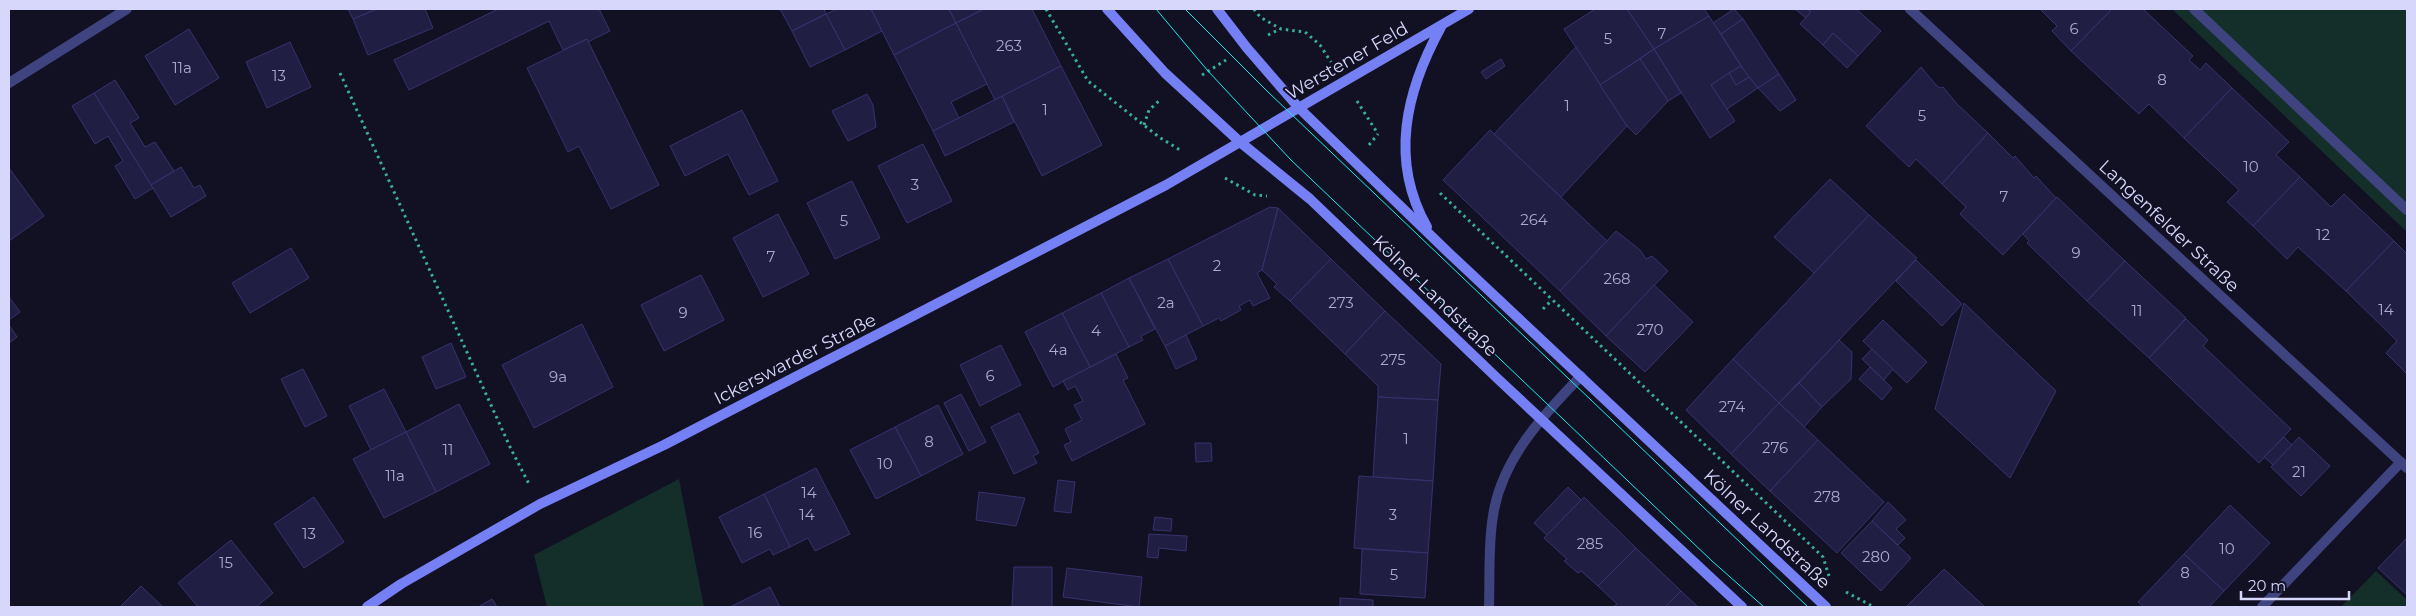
<svg xmlns="http://www.w3.org/2000/svg" width="2416" height="616" viewBox="0 0 2416 616" font-family="Montserrat,sans-serif">
<style>
.green{fill:#142e2a}
.building{fill:#211e44;stroke:#37326e}
.lines{fill:none;stroke-linecap:round;stroke-linejoin:round}
.path{stroke:#38af9a;stroke-width:3;stroke-dasharray:2.5 4;stroke-linecap:butt}
.lane{stroke:#3f4480;stroke-width:10}
.street{stroke:#3f4480;stroke-width:10}
.secondary{stroke:#7580f5;stroke-width:10}
.tram{stroke:#12edeb;stroke-width:1}
.labels{text-anchor:middle;dominant-baseline:central;stroke-width:4;stroke-linejoin:round;paint-order:stroke}
.number-label{font-size:15px;fill:#aaa9ce}
.street-label{font-size:18px;fill:#d7d7fc;stroke:#121124}
</style>
<rect width="100%" height="100%" fill="#121124"/>
<g class="green">
<polygon points="2172,9 2407,9 2407,232"/>
<polygon points="679,479 704,607 547,607 534,555"/>
<polygon points="2376,571 2407,600 2407,607 2341,607"/>
</g>
<g class="building">
<polygon points="348,9 377,9 353,19"/>
<polygon points="377,9 425,9 433,28 368,55 353,19"/>
<polygon points="498,9 599,9 610,31 588,42 587,39 563,50 549,21 409,90 394,60"/>
<polygon points="780,9 824,9 826,14 792,31"/>
<polygon points="837,9 871,9 882,31 845,50 826,14"/>
<polygon points="871,9 949,9 956,23 894,55"/>
<polygon points="949,9 984,9 956,23"/>
<polygon points="984,9 1032,9 1061,66 995,100 956,23"/>
<polygon points="1595,9 1627,9 1654,49 1600,85 1564,29"/>
<polygon points="1627,9 1704,9 1709,16 1654,49"/>
<polygon points="1734,9 1743,19 1721,34 1713,23"/>
<polygon points="1795,9 1807,9 1811,12 1806,18"/>
<polygon points="1807,9 1856,9 1881,31 1858,56 1833,33 1823,45 1800,24 1811,12"/>
<polygon points="2040,9 2112,9 2071,51 2052,31 2057,26"/>
<polygon points="2112,9 2143,9 2193,56 2189,60 2200,70 2206,63 2232,88 2184,138 2149,104 2139,114 2071,51"/>
<polygon points="826,14 845,50 810,67 792,31"/>
<polygon points="1709,16 1741,66 1711,85 1735,121 1710,138 1654,49"/>
<polygon points="1743,19 1779,74 1758,88 1747,75 1721,34"/>
<polygon points="956,23 987,84 951,102 959,118 933,131 894,55"/>
<polygon points="189,29 219,78 175,105 145,56"/>
<polygon points="1833,33 1858,56 1847,68 1823,45"/>
<polygon points="587,39 659,185 611,209 579,146 568,152 527,68"/>
<polygon points="290,42 311,87 267,108 246,62"/>
<polygon points="1576,47 1627,126 1561,197 1494,134"/>
<polygon points="1654,49 1681,93 1668,101 1640,59"/>
<polygon points="1501,59 1505,66 1486,79 1481,72"/>
<polygon points="1640,59 1668,101 1636,135 1627,126 1600,85"/>
<polygon points="1061,66 1102,145 1042,176 1002,96"/>
<polygon points="1741,66 1749,77 1736,85 1729,73"/>
<polygon points="1921,67 1936,85 1940,88 1943,87 1957,104 1988,133 1942,184 1916,159 1909,167 1866,126"/>
<polygon points="1729,73 1736,85 1749,77 1758,88 1727,109 1711,85"/>
<polygon points="1779,74 1796,100 1780,111 1758,88"/>
<polygon points="115,80 139,118 130,123 145,147 155,142 174,171 151,185 94,93"/>
<polygon points="2232,88 2289,142 2276,155 2300,177 2253,226 2227,202 2239,190 2184,138"/>
<polygon points="94,93 153,188 135,199 115,166 123,161 108,136 95,144 72,106"/>
<polygon points="867,94 873,105 876,127 848,141 832,111"/>
<polygon points="1002,96 1014,122 945,156 933,131"/>
<polygon points="742,110 778,181 749,195 728,154 685,176 670,146"/>
<polygon points="1490,130 1607,241 1560,291 1443,180"/>
<polygon points="1988,133 2013,158 2015,156 2034,178 2036,176 2056,198 2003,255 1960,214 1966,207 1942,184"/>
<polygon points="923,144 952,201 907,223 878,166"/>
<polygon points="181,167 194,188 200,185 206,196 171,217 151,185"/>
<polygon points="9,168 44,216 9,241"/>
<polygon points="2300,177 2331,207 2344,194 2394,241 2346,291 2298,247 2287,259 2253,226"/>
<polygon points="1830,179 1869,215 1814,273 1774,237"/>
<polygon points="852,181 880,238 835,259 807,203"/>
<polygon points="2057,197 2125,261 2087,301 2027,243 2029,241 2023,234"/>
<polygon points="1270,207 1278,208 1262,270 1257,273 1270,298 1253,306 1250,300 1239,306 1241,310 1221,321 1219,318 1203,326 1168,259"/>
<polygon points="1278,208 1331,259 1290,301 1274,287 1277,284 1262,270"/>
<polygon points="778,214 809,274 763,297 733,238"/>
<polygon points="1869,215 1917,258 1779,403 1733,359"/>
<polygon points="1616,231 1640,250 1646,259 1652,256 1668,271 1606,336 1560,291"/>
<polygon points="2394,241 2407,254 2407,374 2386,353 2397,341 2346,291"/>
<polygon points="291,248 309,278 250,313 232,283"/>
<polygon points="1168,259 1203,326 1165,346 1129,278"/>
<polygon points="1331,259 1385,311 1345,354 1290,301"/>
<polygon points="1916,260 1962,304 1942,326 1896,281"/>
<polygon points="2125,261 2186,318 2149,358 2087,301"/>
<polygon points="701,275 724,320 664,351 641,305"/>
<polygon points="1129,278 1155,329 1141,336 1143,340 1129,347 1101,293"/>
<polygon points="1654,285 1693,322 1645,372 1606,336"/>
<polygon points="1101,293 1129,347 1090,367 1062,313"/>
<polygon points="9,297 20,312 9,320"/>
<polygon points="1964,303 2056,391 2010,478 1935,409"/>
<polygon points="1385,311 1441,364 1438,400 1378,397 1378,386 1345,354"/>
<polygon points="1062,313 1090,367 1053,387 1025,332"/>
<polygon points="2186,319 2208,340 2203,346 2291,429 2259,463 2149,358"/>
<polygon points="1883,320 1927,362 1907,383 1863,341"/>
<polygon points="582,324 613,387 534,428 502,365"/>
<polygon points="9,325 17,337 9,343"/>
<polygon points="1186,335 1197,359 1176,369 1165,346"/>
<polygon points="1839,340 1852,352 1851,379 1822,407 1799,383"/>
<polygon points="451,343 466,377 436,389 422,357"/>
<polygon points="1001,345 1021,385 980,406 960,365"/>
<polygon points="1872,349 1893,369 1884,380 1862,359"/>
<polygon points="1116,354 1128,378 1123,380 1145,424 1072,461 1064,445 1071,442 1065,429 1082,420 1074,405 1083,401 1075,386 1068,390 1063,381"/>
<polygon points="1733,359 1779,403 1731,454 1686,410"/>
<polygon points="1870,367 1892,388 1882,400 1859,379"/>
<polygon points="303,369 327,416 305,427 281,379"/>
<polygon points="1799,383 1822,407 1804,427 1779,403"/>
<polygon points="384,389 406,432 371,450 349,406"/>
<polygon points="961,394 986,442 969,451 944,403"/>
<polygon points="1378,397 1438,400 1433,481 1373,477"/>
<polygon points="1779,403 1818,440 1770,491 1731,454"/>
<polygon points="459,404 490,464 436,492 406,432"/>
<polygon points="938,405 963,454 921,476 895,427"/>
<polygon points="1019,413 1039,453 1033,456 1037,463 1014,474 991,427"/>
<polygon points="895,427 921,476 876,499 850,450"/>
<polygon points="406,432 436,492 384,518 353,459"/>
<polygon points="2284,437 2292,445 2273,465 2264,457"/>
<polygon points="2299,437 2330,466 2301,496 2271,467"/>
<polygon points="1818,440 1884,502 1837,553 1770,491"/>
<polygon points="1195,443 1211,443 1212,461 1196,462"/>
<polygon points="816,468 850,534 815,551 808,538 790,547 764,494"/>
<polygon points="1359,476 1433,481 1428,553 1354,548"/>
<polygon points="1058,480 1075,482 1071,513 1054,511"/>
<polygon points="1568,487 1581,500 1547,535 1534,523"/>
<polygon points="979,492 1025,498 1016,526 976,520"/>
<polygon points="764,494 790,547 773,555 770,549 742,563 719,517"/>
<polygon points="314,497 344,542 304,568 274,524"/>
<polygon points="1584,497 1636,548 1598,586 1581,571 1578,573 1564,561 1567,559 1544,538"/>
<polygon points="1888,502 1906,520 1896,529 1905,538 1898,545 1872,521"/>
<polygon points="2230,505 2270,543 2224,591 2184,554"/>
<polygon points="1155,517 1172,519 1171,531 1153,530"/>
<polygon points="1872,521 1911,558 1881,591 1841,553"/>
<polygon points="1149,534 1187,536 1186,551 1159,548 1158,558 1147,557"/>
<polygon points="2407,538 2407,595 2378,568"/>
<polygon points="231,540 273,593 256,607 198,607 178,583"/>
<polygon points="1636,548 1681,591 1665,607 1613,607 1617,604 1598,586"/>
<polygon points="1362,549 1428,553 1425,598 1360,594"/>
<polygon points="2184,554 2224,591 2209,607 2144,607 2138,602"/>
<polygon points="1014,567 1052,567 1052,607 1012,607"/>
<polygon points="1067,568 1142,577 1139,607 1063,597"/>
<polygon points="1944,569 1985,607 1906,607"/>
<polygon points="141,586 163,607 120,607"/>
<polygon points="770,587 780,607 730,607"/>
<polygon points="1681,591 1698,607 1665,607"/>
<polygon points="1340,598 1373,600 1373,607 1340,607"/>
<polygon points="492,599 497,607 478,607"/>
</g>
<g class="lines">
<g class="path">
<polyline points="1046,9 1088,81 1159,137 1180,150"/>
<polyline points="1254,9 1260,17 1281,29 1305,32 1320,45 1331,62"/>
<polyline points="1268,35 1280,29"/>
<polyline points="340,73 511,449 529,484"/>
<polyline points="1202,75 1226,60"/>
<polyline points="1357,101 1378,134"/>
<polyline points="1144,125 1149,110 1160,100"/>
<polyline points="1369,145 1378,134"/>
<polyline points="1225,178 1255,195 1267,196"/>
<polyline points="1440,193 1823,557 1829,576"/>
<polyline points="1543,309 1552,300"/>
<polyline points="1846,592 1874,607"/>
</g>
<polyline class="lane" points="2194,9 2407,210"/>
<g class="street">
<polyline points="1910,9 2407,468"/>
<polyline points="9,83 127,9"/>
<path d="M 1489,607 C 1490,577 1488,545 1493,516 C 1501,460 1543,415 1581,376"/>
<polyline points="2262,607 2401,462"/>
</g>
<g class="secondary">
<polyline points="1107,9 1165,73 1240,142 1310,199 1498,379 1742,607"/>
<polyline points="1217,9 1247,48 1299,108 1451,255 1826,607"/>
<path d="M 1427,227 C 1389,160 1406,91 1441,27"/>
<polyline points="367,607 401,584 540,504 664,445 1166,185 1469,9"/>
</g>
<g class="tram">
<polyline points="1156,9 1208,71 1291,160 1712,561 1764,607"/>
<polyline points="1185,9 1267,91 1808,607"/>
</g>
</g>
<g class="labels">
<g class="number-label">
<text x="2074" y="28">6</text>
<text x="1662" y="33">7</text>
<text x="1608" y="38">5</text>
<text x="1009" y="45">263</text>
<text x="182" y="67">11a</text>
<text x="279" y="75">13</text>
<text x="2162" y="79">8</text>
<text x="1567" y="105">1</text>
<text x="1045" y="109">1</text>
<text x="1922" y="115">5</text>
<text x="2251" y="166">10</text>
<text x="915" y="184">3</text>
<text x="2004" y="196">7</text>
<text x="1534" y="219">264</text>
<text x="844" y="220">5</text>
<text x="2323" y="234">12</text>
<text x="2076" y="252">9</text>
<text x="771" y="256">7</text>
<text x="1217" y="265">2</text>
<text x="1617" y="278">268</text>
<text x="1166" y="302">2a</text>
<text x="1341" y="302">273</text>
<text x="2386" y="309">14</text>
<text x="2137" y="310">11</text>
<text x="683" y="312">9</text>
<text x="1650" y="329">270</text>
<text x="1096" y="330">4</text>
<text x="1058" y="349">4a</text>
<text x="1393" y="359">275</text>
<text x="990" y="375">6</text>
<text x="558" y="376">9a</text>
<text x="1732" y="406">274</text>
<text x="1406" y="438">1</text>
<text x="929" y="441">8</text>
<text x="1775" y="447">276</text>
<text x="448" y="449">11</text>
<text x="885" y="463">10</text>
<text x="2299" y="471">21</text>
<text x="395" y="475">11a</text>
<text x="809" y="492">14</text>
<text x="1827" y="496">278</text>
<text x="807" y="514">14</text>
<text x="1393" y="514">3</text>
<text x="755" y="532">16</text>
<text x="309" y="533">13</text>
<text x="1590" y="543">285</text>
<text x="2227" y="548">10</text>
<text x="1876" y="556">280</text>
<text x="226" y="562">15</text>
<text x="2185" y="572">8</text>
<text x="1394" y="574">5</text>
</g>
<g class="street-label">
<text transform="translate(1347 61) rotate(-30)">Werstener Feld</text>
<text transform="translate(2169 226) rotate(43)">Langenfelder Straße</text>
<text transform="translate(1435 296) rotate(44)">Kölner Landstraße</text>
<text transform="translate(795 359) rotate(-27)">Ickerswarder Straße</text>
<text transform="translate(1767 529) rotate(43)">Kölner Landstraße</text>
</g>
</g>
<rect width="2416" height="616" fill="none" stroke="#d7d7fc" stroke-width="20"/>
<path d="M2241 591v8h108v-8" fill="none" stroke="#d7d7fc" stroke-width="2.5"/>
<text x="2248" y="591" font-size="15" fill="#d7d7fc" stroke="#121124" stroke-width="4" paint-order="stroke">20 m</text>
</svg>
